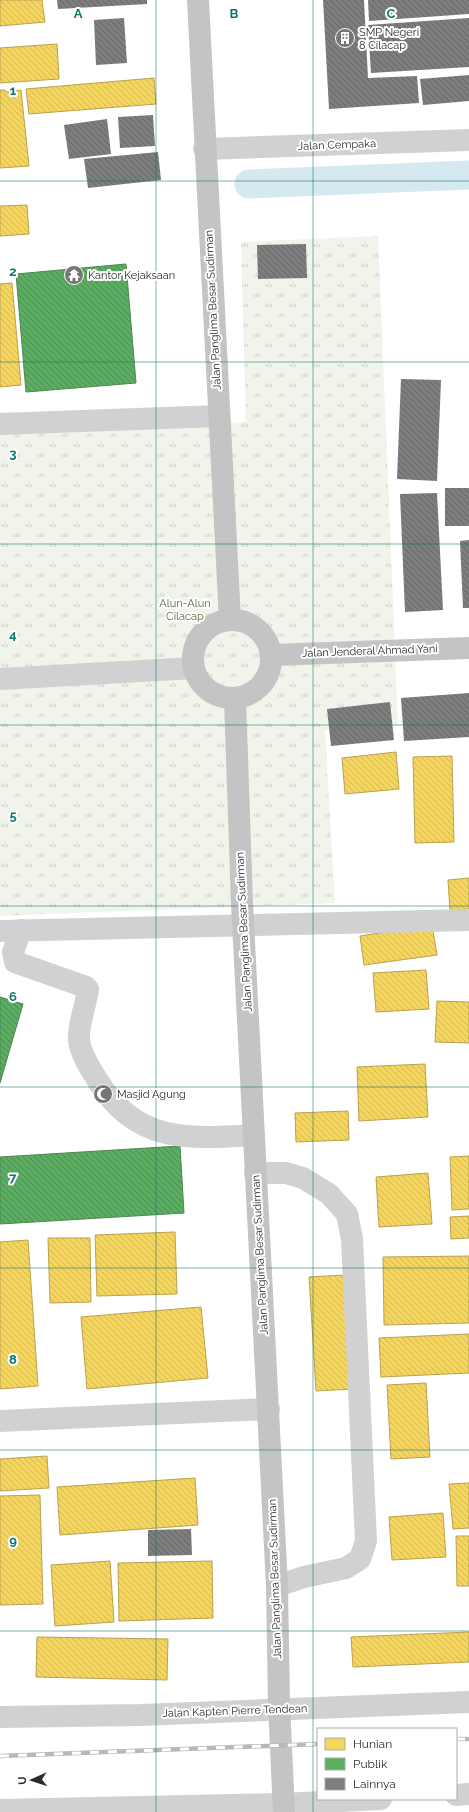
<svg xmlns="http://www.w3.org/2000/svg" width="469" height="1812" viewBox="0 0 469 1812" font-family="Raleway,sans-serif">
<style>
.grass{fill:url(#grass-tufts)}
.homes{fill:url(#homes-back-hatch);stroke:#b9a24e}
.public{fill:url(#public-back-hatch);stroke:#4c8751}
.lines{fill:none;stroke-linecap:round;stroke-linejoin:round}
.canal{stroke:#d6e9f1;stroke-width:29}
.building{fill:url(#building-back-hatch)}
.minor{stroke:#d1d1d1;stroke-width:22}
.major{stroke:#c4c4c4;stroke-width:22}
.rail-casing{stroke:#b8b8b8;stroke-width:4.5}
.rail{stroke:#fff;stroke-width:3;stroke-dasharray:9;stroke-linecap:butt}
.grid{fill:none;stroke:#0f766e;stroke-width:1;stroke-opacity:0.55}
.labels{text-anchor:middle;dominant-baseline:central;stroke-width:4;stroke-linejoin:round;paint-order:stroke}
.poi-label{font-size:11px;fill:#2c2c2c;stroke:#fff;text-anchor:start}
.street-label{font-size:11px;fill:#2c2c2c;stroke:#fff}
.park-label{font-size:11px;fill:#546939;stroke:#fff}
.grid-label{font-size:13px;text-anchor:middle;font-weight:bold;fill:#0f766e;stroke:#fff;stroke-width:4;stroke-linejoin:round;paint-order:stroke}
</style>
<defs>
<pattern id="grass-tufts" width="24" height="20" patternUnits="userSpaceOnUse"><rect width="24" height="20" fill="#f0f4ea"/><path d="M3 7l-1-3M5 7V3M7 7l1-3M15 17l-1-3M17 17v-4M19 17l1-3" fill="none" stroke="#ced1c9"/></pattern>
<pattern id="homes-back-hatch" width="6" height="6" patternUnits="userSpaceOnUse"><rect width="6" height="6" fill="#f6d55c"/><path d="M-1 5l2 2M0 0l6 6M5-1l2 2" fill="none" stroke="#d3b750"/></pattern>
<pattern id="public-back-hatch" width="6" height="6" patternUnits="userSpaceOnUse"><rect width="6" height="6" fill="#5aae61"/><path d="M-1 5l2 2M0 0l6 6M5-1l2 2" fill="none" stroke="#4b8e50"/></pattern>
<pattern id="building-back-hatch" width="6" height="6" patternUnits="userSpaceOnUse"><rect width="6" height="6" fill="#7d7d7d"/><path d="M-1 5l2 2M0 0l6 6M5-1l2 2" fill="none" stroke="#676767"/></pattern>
</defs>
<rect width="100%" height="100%" fill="#fff"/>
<polygon class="grass" points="378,236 398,725 325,730 335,903 0,916 0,432 246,422 241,242"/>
<g class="homes">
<polygon points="0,0 42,0 45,22 0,26"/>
<polygon points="57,44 59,79 0,83 0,48"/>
<polygon points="154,78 156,104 29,114 26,89"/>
<polygon points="0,90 5,90 6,92 21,90 29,166 0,168"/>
<polygon points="27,205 29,234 0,236 0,206"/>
<polygon points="12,283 21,385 0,387 0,284"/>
<polygon points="396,752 399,789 345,794 342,758"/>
<polygon points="452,756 454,842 415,843 413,757"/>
<polygon points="469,878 469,909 450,911 448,880"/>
<polygon points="432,925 437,955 364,965 360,936"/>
<polygon points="426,970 429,1009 376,1012 373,973"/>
<polygon points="437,1001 469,1002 469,1043 435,1042"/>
<polygon points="425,1064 428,1117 359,1121 357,1067"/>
<polygon points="348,1111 349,1140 296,1142 295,1113"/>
<polygon points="469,1156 469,1209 452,1210 450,1157"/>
<polygon points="428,1173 432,1224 379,1227 376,1177"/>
<polygon points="469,1216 469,1238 451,1239 450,1217"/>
<polygon points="175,1232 177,1294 97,1296 95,1235"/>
<polygon points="48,1238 90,1238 91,1302 50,1303"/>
<polygon points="28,1240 38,1386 0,1389 0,1242"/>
<polygon points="469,1256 469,1323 384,1325 383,1257"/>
<polygon points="345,1275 352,1389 316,1391 309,1277"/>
<polygon points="201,1307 208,1378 87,1389 81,1317"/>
<polygon points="469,1334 469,1373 381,1377 379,1338"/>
<polygon points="426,1383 430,1457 391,1459 387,1385"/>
<polygon points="47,1456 49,1488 0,1491 0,1459"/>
<polygon points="195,1478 198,1525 60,1535 57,1487"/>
<polygon points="469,1483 469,1528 453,1529 449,1484"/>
<polygon points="40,1495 43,1604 0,1605 0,1496"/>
<polygon points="443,1513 446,1557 392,1560 389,1517"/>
<polygon points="456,1536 469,1536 469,1586 457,1586"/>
<polygon points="110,1561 114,1622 55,1626 51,1565"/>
<polygon points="212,1561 213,1618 119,1621 118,1563"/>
<polygon points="469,1632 469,1662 353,1667 351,1637"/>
<polygon points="37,1637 168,1639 167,1680 36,1677"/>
</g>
<g class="public">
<polygon points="126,264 136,383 26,392 16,274"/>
<polygon points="0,997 23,1004 0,1083"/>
<polygon points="180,1146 184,1213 0,1224 0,1157"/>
</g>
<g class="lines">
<polyline class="canal" points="249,184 469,175"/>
</g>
<g class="building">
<polygon points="57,0 147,0 147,4 58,9"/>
<polygon points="323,0 364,0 368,78 417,76 419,103 329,109"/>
<polygon points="368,0 469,0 469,14 369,21"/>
<polygon points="124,18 127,63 96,65 94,20"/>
<polygon points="469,18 469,67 371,73 368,25"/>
<polygon points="469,75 469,101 423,105 420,79"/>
<polygon points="153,115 155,146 120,148 118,117"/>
<polygon points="107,119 111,154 69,159 64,125"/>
<polygon points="158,152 161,180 88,188 84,159"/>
<polygon points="306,244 307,278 258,279 257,245"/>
<polygon points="401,379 441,380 437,481 397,479"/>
<rect x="445" y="488" width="24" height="38"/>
<polygon points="437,493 443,610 405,612 400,494"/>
<polygon points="469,540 469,608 463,608 460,541"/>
<polygon points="469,693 469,737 404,741 401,698"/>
<polygon points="390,702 394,740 331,746 327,709"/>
<polygon points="191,1529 192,1555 148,1556 148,1530"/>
</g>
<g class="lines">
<g class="minor">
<polyline points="204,149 469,140"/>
<polyline points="0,424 219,416"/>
<polyline points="0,679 194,668"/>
<path d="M 21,930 L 13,952 L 15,962 L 86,987 L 88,989 C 86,1006 78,1023 79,1040 C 80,1053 91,1070 98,1081 C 136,1143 188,1139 253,1135"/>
<polyline points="0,931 469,920"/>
<polyline points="255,1173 286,1173 303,1178 329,1194 347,1214 352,1239 366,1541 360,1559 346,1568 304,1577 277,1586"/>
<polyline points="0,1421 269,1409"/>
<polyline points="0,1717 141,1715 469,1702"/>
<polyline points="456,1795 469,1794"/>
<polyline points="0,1810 283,1804 381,1799"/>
</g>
<g class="major">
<polyline points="198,0 230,620"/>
<circle cx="232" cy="659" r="39"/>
<polyline points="271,655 469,648"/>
<polyline points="235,699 242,903 277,1586 279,1704 284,1812"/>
</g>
<g class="rail-casing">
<g id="rail">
<polyline points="456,1739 469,1739"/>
<polyline points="0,1756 318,1744"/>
</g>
</g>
<use href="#rail" class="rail"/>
</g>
<path class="grid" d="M 156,0 L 156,1812M 313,0 L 313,1812M 0,181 L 469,181M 0,362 L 469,362M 0,544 L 469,544M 0,725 L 469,725M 0,906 L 469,906M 0,1087 L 469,1087M 0,1268 L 469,1268M 0,1450 L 469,1450M 0,1631 L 469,1631"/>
<defs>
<g id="building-disc" transform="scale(1)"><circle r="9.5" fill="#767676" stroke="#fff"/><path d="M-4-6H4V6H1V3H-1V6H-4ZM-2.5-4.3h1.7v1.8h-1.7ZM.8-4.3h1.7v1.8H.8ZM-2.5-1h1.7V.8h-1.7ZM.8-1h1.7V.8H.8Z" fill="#fff"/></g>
<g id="temple-disc" transform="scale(1)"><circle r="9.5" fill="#767676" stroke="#fff"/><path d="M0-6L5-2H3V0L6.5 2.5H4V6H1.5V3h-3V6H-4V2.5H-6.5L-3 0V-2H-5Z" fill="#fff"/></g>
<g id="mosque-disc" transform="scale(1)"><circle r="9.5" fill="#767676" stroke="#fff"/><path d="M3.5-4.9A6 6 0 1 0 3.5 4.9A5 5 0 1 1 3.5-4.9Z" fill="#fff"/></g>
</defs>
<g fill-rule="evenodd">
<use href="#building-disc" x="345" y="38"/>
<use href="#temple-disc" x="74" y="275"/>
<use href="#mosque-disc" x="103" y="1094"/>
</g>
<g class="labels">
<g class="poi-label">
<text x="359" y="32">SMP Negeri<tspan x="359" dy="13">8 Cilacap</tspan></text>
<text x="88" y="275">Kantor Kejaksaan</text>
<text x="117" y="1094">Masjid Agung</text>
</g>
<g class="street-label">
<text transform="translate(337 145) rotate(-2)">Jalan Cempaka</text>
<text transform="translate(213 310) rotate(-93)">Jalan Panglima Besar Sudirman</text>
<text transform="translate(370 651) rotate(-2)">Jalan Jenderal Ahmad Yani</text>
<text transform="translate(244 932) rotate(-93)">Jalan Panglima Besar Sudirman</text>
<text transform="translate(260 1255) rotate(-93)">Jalan Panglima Besar Sudirman</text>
<text transform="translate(275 1579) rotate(-92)">Jalan Panglima Besar Sudirman</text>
<text transform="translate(235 1711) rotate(-2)">Jalan Kapten Pierre Tendean</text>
</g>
<g class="park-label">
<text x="185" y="603">Alun-Alun<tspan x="185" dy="13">Cilacap</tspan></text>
</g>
</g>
<g class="grid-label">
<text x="78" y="18">A</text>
<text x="234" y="18">B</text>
<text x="391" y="18">C</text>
<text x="13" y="95">1</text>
<text x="13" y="276">2</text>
<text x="13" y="458">3</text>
<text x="13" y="639">4</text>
<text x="13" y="820">5</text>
<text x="13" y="1001">6</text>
<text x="13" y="1182">7</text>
<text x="13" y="1364">8</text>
<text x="13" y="1545">9</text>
</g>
<rect x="317" y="1728" width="140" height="72" fill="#ffffff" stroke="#ababab"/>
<rect x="325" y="1738" width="20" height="12" fill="#f6d55c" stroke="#ababab"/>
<text x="353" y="1748" font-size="12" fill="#2c2c2c">Hunian</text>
<rect x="325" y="1758" width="20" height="12" fill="#5aae61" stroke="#ababab"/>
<text x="353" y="1768" font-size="12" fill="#2c2c2c">Publik</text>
<rect x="325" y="1778" width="20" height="12" fill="#7d7d7d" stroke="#ababab"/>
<text x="353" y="1788" font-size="12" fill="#2c2c2c">Lainnya</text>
<g transform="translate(32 1780) rotate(267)" stroke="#ffffff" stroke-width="3" paint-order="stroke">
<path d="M0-3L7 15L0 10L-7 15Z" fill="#2c2c2c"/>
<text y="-6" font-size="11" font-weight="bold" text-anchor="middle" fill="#2c2c2c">U</text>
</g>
</svg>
